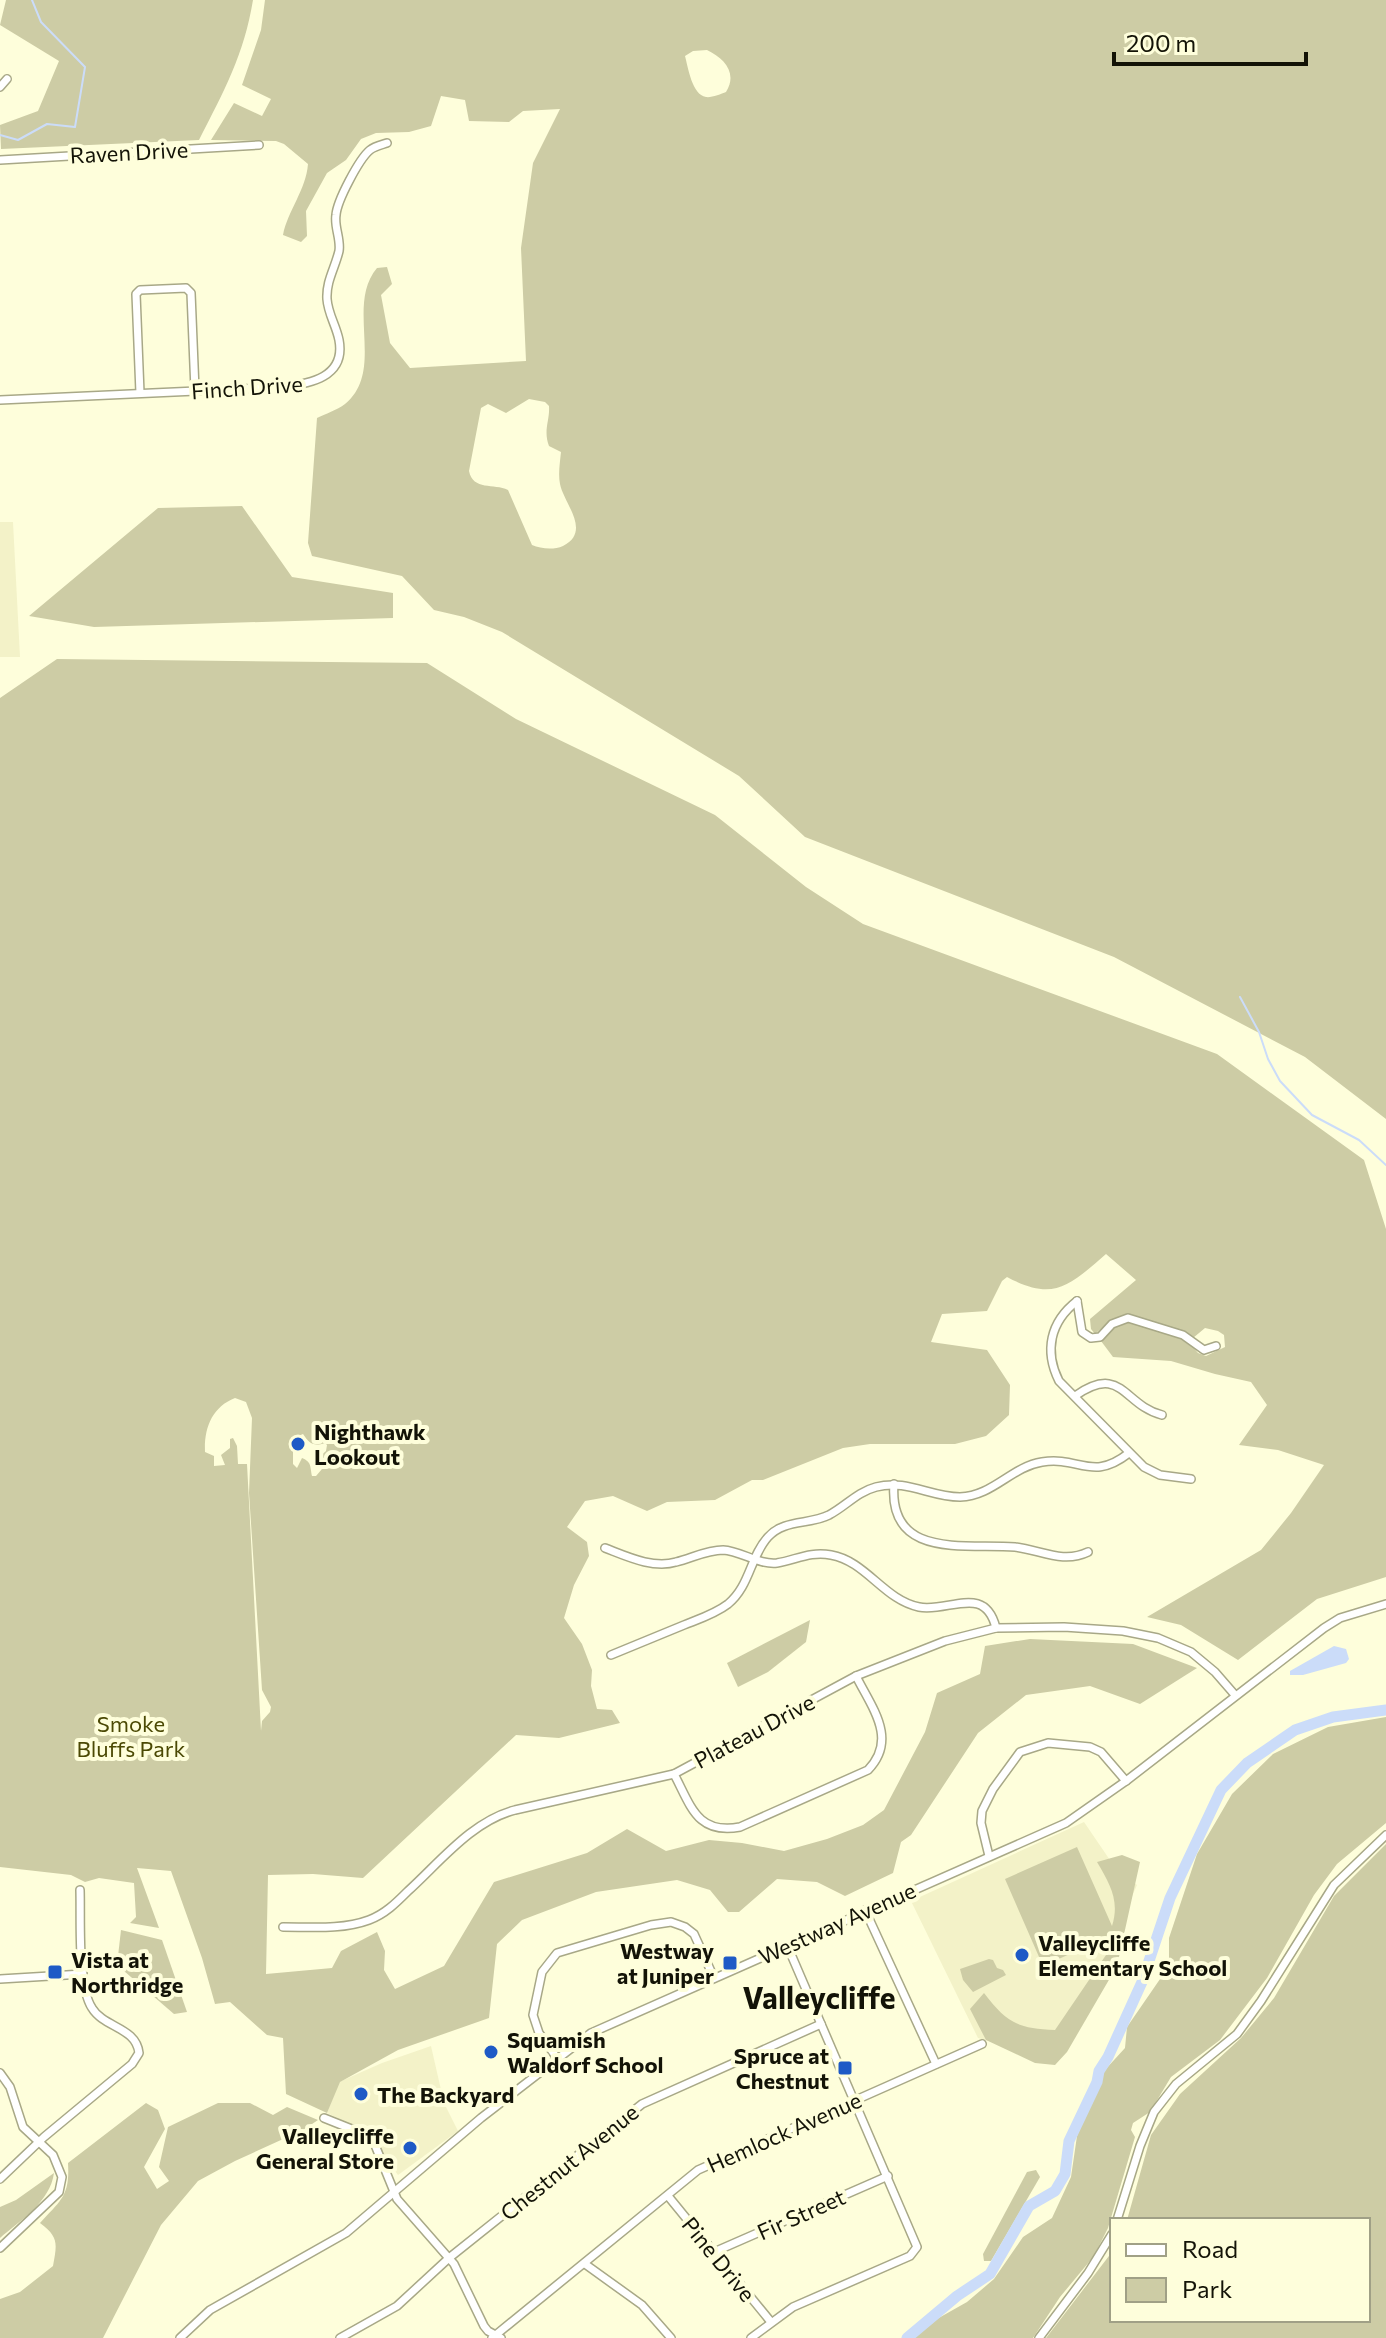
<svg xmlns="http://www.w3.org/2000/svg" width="1386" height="2338" viewBox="0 0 1386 2338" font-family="Commissioner,sans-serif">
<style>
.built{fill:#f3f2c8}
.green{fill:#cdcca5;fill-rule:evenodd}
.water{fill:#cbdcf9}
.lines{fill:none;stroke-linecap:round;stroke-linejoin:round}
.stream{stroke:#cbdcf9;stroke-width:2}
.river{stroke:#cbdcf9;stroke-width:11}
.minor-casing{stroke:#a8a887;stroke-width:10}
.minor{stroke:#fff;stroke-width:7}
.poi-dot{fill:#1e5ac6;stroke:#fefedb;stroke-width:3}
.labels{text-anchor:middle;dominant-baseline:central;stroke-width:8;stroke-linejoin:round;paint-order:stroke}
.street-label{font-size:22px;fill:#131307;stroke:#fefedb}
.poi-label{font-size:22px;font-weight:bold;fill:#131307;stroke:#fefedb;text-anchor:start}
.park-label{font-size:22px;fill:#4b4904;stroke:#fefedb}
.district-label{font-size:30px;font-weight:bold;fill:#131307;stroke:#fefedb}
</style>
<rect width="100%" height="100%" fill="#fefedb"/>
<g class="built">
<polygon points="0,522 13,522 20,657 0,657"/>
<polygon points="1084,1822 1114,1866 1137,1885 1082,2009 1047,2057 978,2038 911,1901"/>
<polygon points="431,2046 444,2103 458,2131 398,2175 365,2131 327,2113 339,2082 382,2063"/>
</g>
<g class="green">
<path d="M 6,0 L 253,0 C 244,55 224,91 199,140 L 1,149 L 0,125 L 38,111 L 59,61 L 0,25 Z"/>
<path d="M 265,0 L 1386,0 L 1386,1119 L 1305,1057 L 1114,957 L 805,837 L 739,776 L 502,632 L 464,617 L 434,610 L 402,576 L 312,556 L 308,543 L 317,418 C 325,414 337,410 345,404 C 386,370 345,306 377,268 L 387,267 L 392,284 L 381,295 L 390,343 L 410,368 L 526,361 L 521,248 L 533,163 L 560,109 L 523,111 L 509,122 L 469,121 L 465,100 L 441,96 L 431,126 L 409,132 L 376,133 L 361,139 L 346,160 L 327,173 L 306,211 L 307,236 L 301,242 L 283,235 C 288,210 306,190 308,164 L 284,144 L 276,141 L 211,140 L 234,103 L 262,116 L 271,99 L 242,85 L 261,30 ZM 707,50 C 724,58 738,73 726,92 C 721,94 711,98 706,97 C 692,95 688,67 685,56 L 693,51 ZM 529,399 L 545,402 L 549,406 C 550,421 543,430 549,446 L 561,452 C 560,462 558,474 560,484 C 564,504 592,531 563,546 C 554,550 541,549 532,545 L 508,490 C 494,483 473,491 469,471 L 481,408 L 488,404 L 506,413 Z"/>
<polygon points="242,506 292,577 393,593 393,618 94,627 29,616 158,508"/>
<path d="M 57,659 L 427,663 L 516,719 L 715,815 L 806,887 L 863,924 L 1217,1054 L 1364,1160 L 1386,1229 L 1386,1577 L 1317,1599 L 1238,1660 L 1181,1625 L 1147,1617 L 1261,1550 L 1291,1513 L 1324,1465 L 1278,1450 L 1239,1445 L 1267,1405 L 1251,1382 L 1215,1374 L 1171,1361 L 1113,1357 L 1101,1341 L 1113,1327 L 1122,1321 L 1131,1321 L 1187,1340 L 1198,1353 L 1206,1356 L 1225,1347 L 1224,1335 L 1218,1331 L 1205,1328 L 1193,1338 L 1128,1315 L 1111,1320 L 1095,1334 L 1091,1329 L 1090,1319 L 1136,1280 L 1106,1254 C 1069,1286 1054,1302 1007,1277 L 1002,1281 L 987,1311 L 942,1314 L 931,1342 L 987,1350 L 1010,1385 L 1009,1415 L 986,1436 L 955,1444 L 870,1444 L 843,1448 L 763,1480 L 752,1480 L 715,1500 L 667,1502 L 647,1511 L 613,1496 L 585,1501 L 567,1527 L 587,1542 L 589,1556 L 574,1585 L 564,1618 L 582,1644 L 592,1670 L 591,1686 L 597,1709 L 612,1710 L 620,1723 L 559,1738 L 516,1735 L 363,1878 L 313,1874 L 268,1875 L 266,1974 L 332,1968 L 341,1951 L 377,1932 L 385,1951 L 384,1970 L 395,1989 L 444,1966 L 494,1882 L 587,1853 L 627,1829 L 666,1851 L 709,1840 L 742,1843 L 784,1851 L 827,1839 L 863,1825 L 884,1810 L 925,1732 L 937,1693 L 980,1674 L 985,1646 L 1030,1639 L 1133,1644 L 1197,1668 L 1140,1704 L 1090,1686 L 1026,1695 L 978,1733 L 911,1835 L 901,1842 L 893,1873 L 845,1896 L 817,1882 L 777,1879 L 739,1912 L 728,1912 L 710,1890 L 677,1880 L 596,1892 L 522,1920 L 497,1944 L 489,2018 L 398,2050 L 340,2082 L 327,2113 L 286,2094 L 283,2038 L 267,2035 L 230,2002 L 215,2004 L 202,1958 L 171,1871 L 137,1868 L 159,1928 L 130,1923 L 136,1917 L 134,1883 L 99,1878 L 85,1882 L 71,1875 L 0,1867 L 0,698 ZM 235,1398 L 246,1402 L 252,1418 L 249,1493 L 262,1690 L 271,1707 L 270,1712 L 262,1721 L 261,1731 L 247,1464 L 238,1464 L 237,1446 L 233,1438 L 230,1439 L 230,1448 L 221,1455 L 225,1465 L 214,1466 L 214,1456 L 205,1452 C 204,1428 212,1407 235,1398 ZM 303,1434 C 309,1443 313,1447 325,1443 L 327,1445 L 326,1451 L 316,1460 L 322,1469 L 316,1476 L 312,1476 C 310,1467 312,1462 302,1458 L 297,1468 L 293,1464 L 293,1443 L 296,1437 Z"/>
<polygon points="810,1620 806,1642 768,1672 738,1687 727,1663"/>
<polygon points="1386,1717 1386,1823 1337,1864 1314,1895 1267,1978 1220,2040 1171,2077 1150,2112 1133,2123 1131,2130 1135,2137 1108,2228 1094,2256 1060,2297 1033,2338 912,2338 928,2324 967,2302 994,2279 1023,2237 1052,2218 1071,2177 1077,2136 1104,2071 1125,2048 1127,2027 1169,1966 1169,1938 1197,1854 1232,1794 1273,1754 1328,1727"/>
<polygon points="1386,1844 1386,2338 1046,2338 1112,2252 1112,2320 1368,2320 1368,2220 1127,2220 1151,2135 1180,2094 1241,2038 1274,1998 1334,1896"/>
<path d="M 1077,1847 L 1112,1926 C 1120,1901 1110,1884 1097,1862 L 1122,1855 L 1140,1862 L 1117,1966 L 1067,2052 L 1055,2065 L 1035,2063 L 986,2040 L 970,2009 L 984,1993 C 1006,2022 1018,2029 1055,2030 L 1108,1952 L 1110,1936 L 1043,1966 L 1005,1879 Z"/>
<polygon points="121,1930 162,1940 187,2012 174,2014 117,1965"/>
<polygon points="989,1959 993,1960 997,1968 1003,1970 1006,1975 973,1992 963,1980 960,1969"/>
<path d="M 146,2103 L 158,2110 L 165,2129 L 144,2167 L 157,2189 L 169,2181 L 159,2167 L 168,2127 L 218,2103 L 250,2103 L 273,2115 L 287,2107 L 318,2120 L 303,2130 L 235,2161 L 198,2181 L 161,2225 L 103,2338 L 0,2338 L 0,2299 L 20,2292 L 53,2266 C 57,2244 59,2237 40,2223 C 61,2200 70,2196 68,2163 Z"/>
<polygon points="1036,2170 1040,2177 991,2261 984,2261 983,2254 1027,2172"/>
<path d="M 54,2173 C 50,2202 21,2220 0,2238 L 0,2207 L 16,2200 Z"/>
</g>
<polygon class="water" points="1334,1646 1346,1649 1349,1659 1346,1663 1303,1675 1290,1675 1290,1671"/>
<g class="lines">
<g class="stream">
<polyline points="0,135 18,140 47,124 75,127 85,67 41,22 32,0"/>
<polyline points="1240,997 1259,1032 1268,1059 1280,1081 1312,1115 1359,1140 1386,1165"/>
</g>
<polyline class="river" points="907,2338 957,2296 990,2274 1029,2206 1055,2191 1065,2174 1069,2141 1097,2082 1099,2071 1108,2057 1142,1982 1170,1898 1221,1790 1247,1763 1295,1730 1333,1717 1386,1710"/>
<g class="minor-casing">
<g id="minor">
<polyline points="0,87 7,79"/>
<polyline points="0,160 259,145"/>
<polyline points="140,393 136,294 140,290 186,288 191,293 195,390"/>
<path d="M 0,400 L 282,387 C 310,384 346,377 339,340 C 336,325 328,314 327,299 C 326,281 335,268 339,251 C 341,239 334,227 336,215 C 337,201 359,159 370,150 C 375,146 381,145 387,143"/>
<path d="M 1077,1301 C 1050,1322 1044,1351 1059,1381 L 1144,1467 L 1160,1475 L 1191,1479"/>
<polyline points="1077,1301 1082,1332 1091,1338 1100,1337 1112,1324 1128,1318 1183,1335 1204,1350 1216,1346"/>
<path d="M 1075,1396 C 1122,1363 1123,1405 1162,1415"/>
<path d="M 894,1484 C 888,1560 966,1543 1015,1547 C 1041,1550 1063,1564 1088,1552"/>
<path d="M 605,1548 C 626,1556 653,1569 676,1562 C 692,1558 707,1550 723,1550 C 741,1551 759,1565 777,1563 C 796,1560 810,1551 831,1555 C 866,1561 884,1600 919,1607 C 948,1613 985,1583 996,1628"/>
<path d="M 611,1655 C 635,1645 660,1635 684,1625 C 699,1619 715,1614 728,1604 C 750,1586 750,1557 768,1537 C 784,1519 809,1525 829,1515 C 846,1506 857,1492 876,1487 C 907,1479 930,1497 960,1497 C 993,1496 1011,1467 1042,1462 C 1080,1456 1092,1482 1129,1453"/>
<path d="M 674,1774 C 691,1806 697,1835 740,1827 L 868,1770 C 898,1739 872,1708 856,1676"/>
<polyline points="989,1856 981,1823 982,1811 993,1789 1020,1752 1048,1743 1090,1747 1101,1752 1126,1781"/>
<polyline points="865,1910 936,2064"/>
<path d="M 283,1927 C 311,1927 342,1930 369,1920 C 385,1914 396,1903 408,1891 C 440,1862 472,1821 515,1810 L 674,1774 L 856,1676 L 945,1641 L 996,1628 L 1064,1627 L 1123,1631 L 1158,1638 L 1191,1652 L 1215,1672 L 1235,1695"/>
<polyline points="0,1979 83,1974"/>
<polyline points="557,2058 539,2033 533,2015 542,1972 557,1953 651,1925 671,1922 685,1927 694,1934 714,1978"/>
<polyline points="0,2073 10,2087 23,2127 53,2155 62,2177 59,2192 0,2248"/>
<polyline points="324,2118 364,2134 375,2145 397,2199 454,2264 484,2326 488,2331 501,2338"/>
<path d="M 0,2179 L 44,2137 L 132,2064 L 139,2053 C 136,2027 104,2028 92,2008 C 77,1985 81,1918 80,1890"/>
<polyline points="668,2196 771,2322"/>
<polyline points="1117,2220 1140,2146 1154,2112 1176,2084 1237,2034 1261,2001 1334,1885 1386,1835"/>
<polyline points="714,2252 888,2176"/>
<polyline points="585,2264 642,2305 671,2338"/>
<polyline points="180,2338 210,2310 346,2233 481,2118 591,2033 1066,1823 1126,1781 1324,1628 1340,1618 1386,1604"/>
<polyline points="340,2338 397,2306 449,2258 642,2104 821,2024"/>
<polyline points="492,2338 698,2170 982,2044"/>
<polyline points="751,2338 793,2307 910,2256 917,2247 787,1945"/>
<polyline points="1039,2338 1088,2273 1112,2234"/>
</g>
</g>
<use href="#minor" class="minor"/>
</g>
<g class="poi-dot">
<circle cx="298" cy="1444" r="8"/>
<circle cx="1022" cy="1955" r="8"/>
<rect x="722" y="1955" width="16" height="16" rx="4"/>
<rect x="47" y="1964" width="16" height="16" rx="4"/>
<circle cx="491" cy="2052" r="8"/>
<rect x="837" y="2060" width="16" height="16" rx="4"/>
<circle cx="361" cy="2094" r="8"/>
<circle cx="410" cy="2148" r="8"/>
</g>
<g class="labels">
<g class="street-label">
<text transform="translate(129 152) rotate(-3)">Raven Drive</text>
<text transform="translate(247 387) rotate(-4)">Finch Drive</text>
<text transform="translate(754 1731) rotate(-28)">Plateau Drive</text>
<text transform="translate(837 1923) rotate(-24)">Westway Avenue</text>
<text transform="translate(784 2132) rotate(-24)">Hemlock Avenue</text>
<text transform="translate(569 2162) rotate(-39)">Chestnut Avenue</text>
<text transform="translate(801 2214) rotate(-24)">Fir Street</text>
<text transform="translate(719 2259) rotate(51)">Pine Drive</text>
</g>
<g class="poi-label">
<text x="314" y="1431">Nighthawk<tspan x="314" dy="25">Lookout</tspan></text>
<text x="1038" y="1942">Valleycliffe<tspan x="1038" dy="25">Elementary School</tspan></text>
<text x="714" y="1950" text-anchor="end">Westway<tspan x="714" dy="25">at Juniper</tspan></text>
<text x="71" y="1959">Vista at<tspan x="71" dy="25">Northridge</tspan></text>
<text x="507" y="2039">Squamish<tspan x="507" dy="25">Waldorf School</tspan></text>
<text x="829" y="2055" text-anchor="end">Spruce at<tspan x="829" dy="25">Chestnut</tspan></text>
<text x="377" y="2094">The Backyard</text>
<text x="394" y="2135" text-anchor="end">Valleycliffe<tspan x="394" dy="25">General Store</tspan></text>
</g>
<g class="park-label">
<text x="131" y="1723">Smoke<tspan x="131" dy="25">Bluffs Park</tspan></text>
</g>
<g class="district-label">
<text x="819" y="1996">Valleycliffe</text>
</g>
</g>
<rect x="1110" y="2218" width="260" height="104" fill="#fefedb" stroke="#a0a086" stroke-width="2"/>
<rect x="1126" y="2244" width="40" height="12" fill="#ffffff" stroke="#a0a086" stroke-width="2"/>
<text x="1182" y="2258" font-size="24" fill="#131307">Road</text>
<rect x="1126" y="2278" width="40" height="24" fill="#cdcca5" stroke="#a0a086" stroke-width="2"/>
<text x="1182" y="2298" font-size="24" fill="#131307">Park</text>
<path d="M1114 52v12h192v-12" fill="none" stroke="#131307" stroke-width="4"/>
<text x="1126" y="52" font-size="24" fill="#131307" stroke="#fefedb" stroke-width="6" paint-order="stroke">200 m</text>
</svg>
